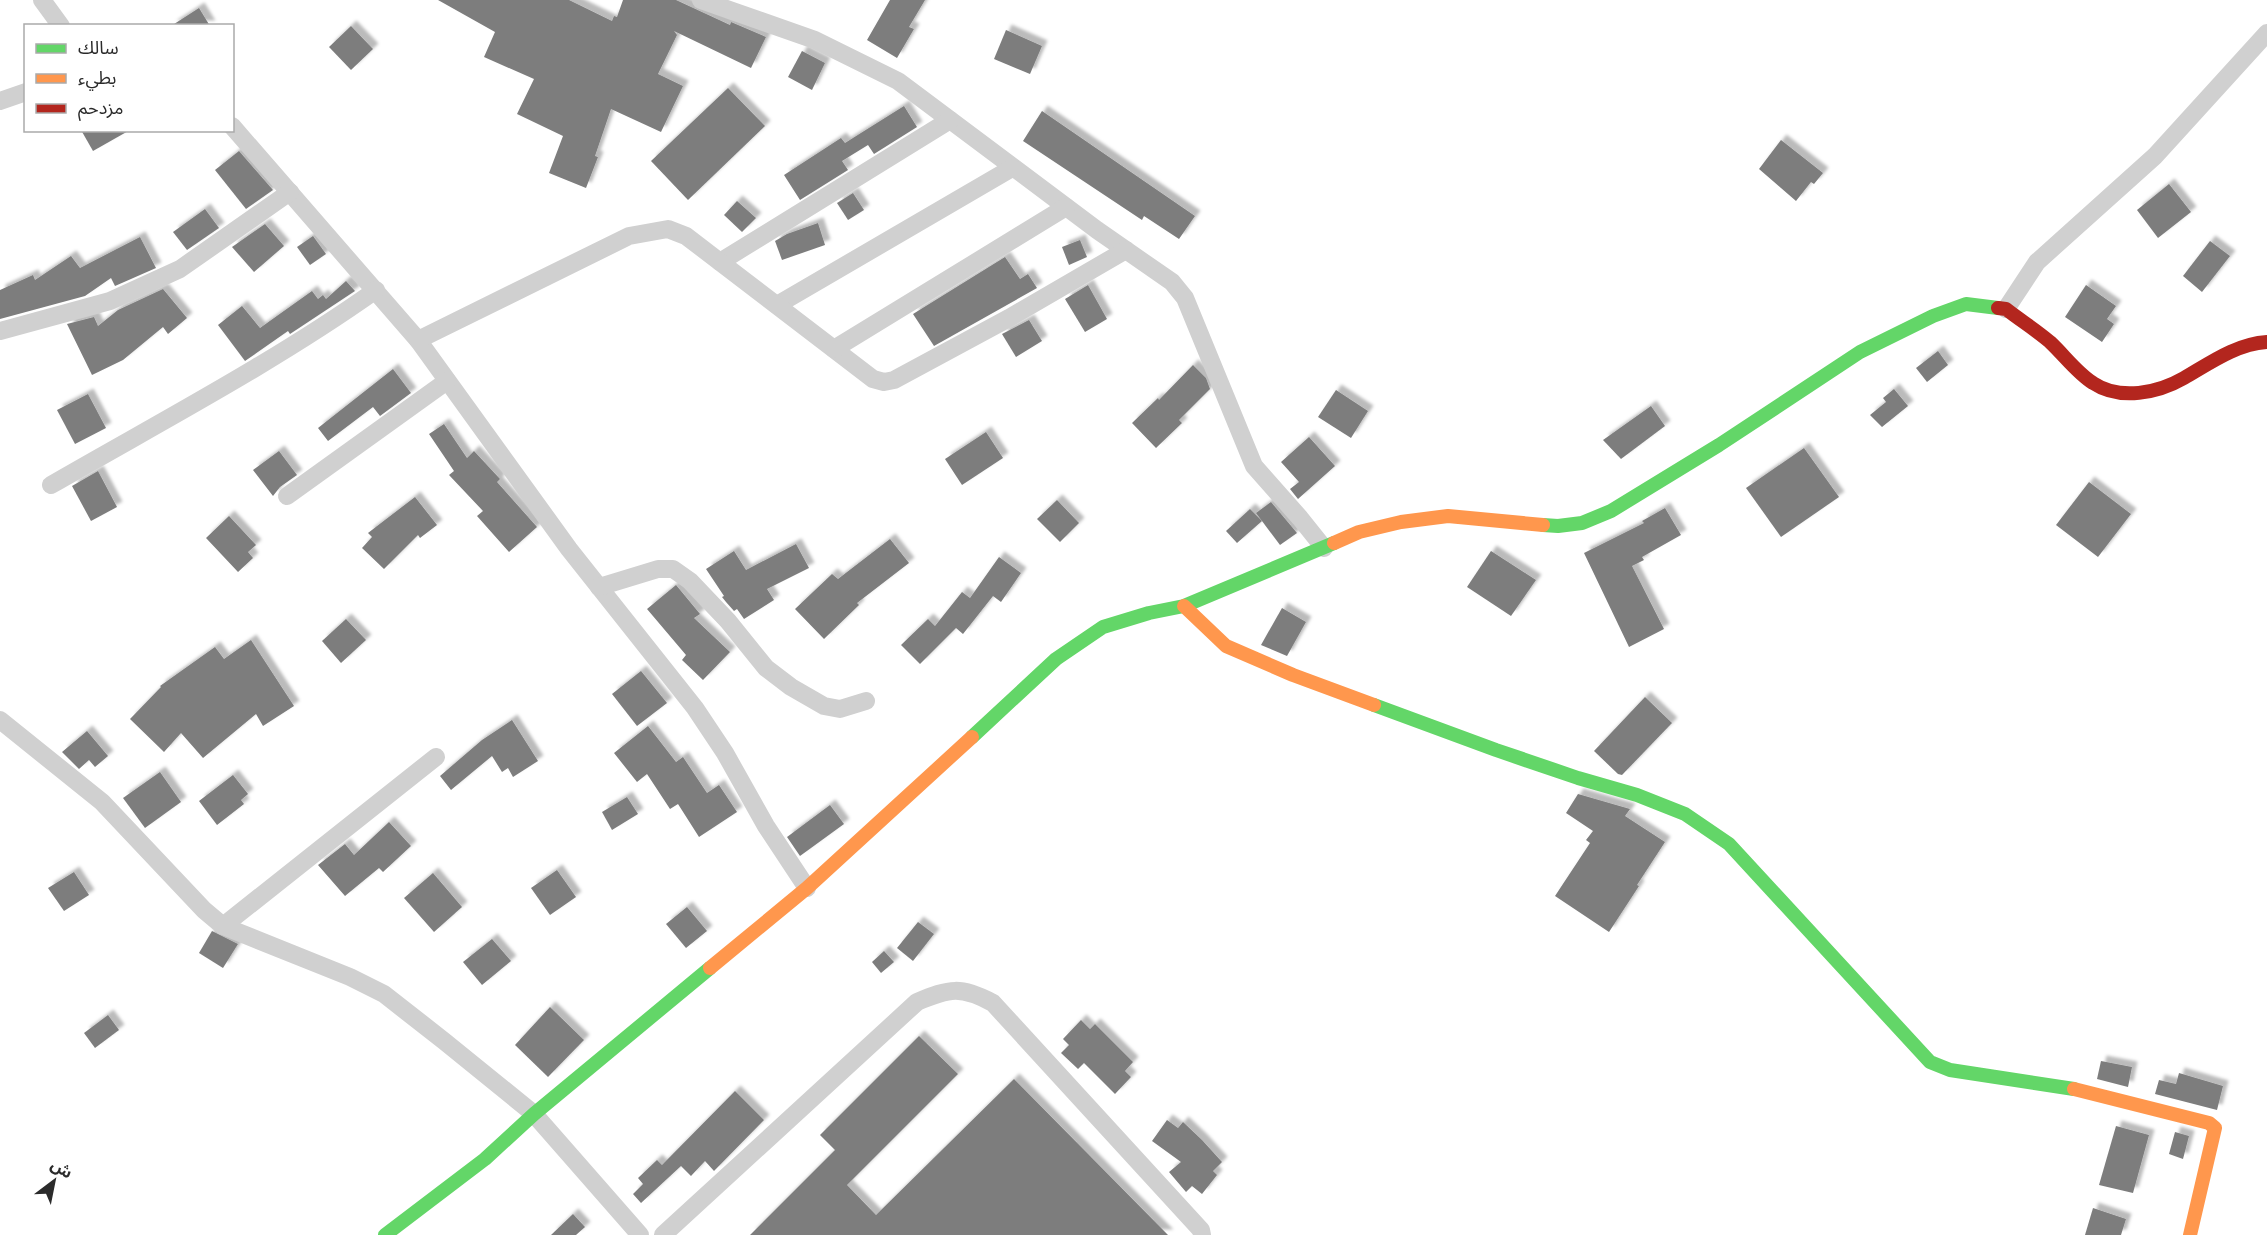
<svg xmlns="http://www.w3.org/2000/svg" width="2267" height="1235" viewBox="0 0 2267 1235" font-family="'Alegreya Sans','Noto Sans Arabic',sans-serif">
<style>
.building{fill:#7d7d7d;filter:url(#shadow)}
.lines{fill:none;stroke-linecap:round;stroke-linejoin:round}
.street{stroke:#d0d0d0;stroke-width:18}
.fast{stroke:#63d668;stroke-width:14}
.slow{stroke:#ff974d;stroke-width:14}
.jam{stroke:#b3261e;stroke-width:14}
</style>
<defs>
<filter id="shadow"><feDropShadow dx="5.5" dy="-5.5" stdDeviation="1.5" flood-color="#0004"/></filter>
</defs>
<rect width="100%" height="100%" fill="#fff"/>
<g class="building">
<polygon points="438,0 569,0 612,21 614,16 617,17 623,0 676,0 730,25 731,22 766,37 751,68 674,31 677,35 658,74 683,86 661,132 611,109 595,156 598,157 586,188 549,173 563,136 517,114 534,79 484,57 495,32"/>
<polygon points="890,0 925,0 909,27 914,29 897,58 867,40"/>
<polygon points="199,8 210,26 171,26"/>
<polygon points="351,26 373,49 351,70 329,47"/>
<polygon points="1006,30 1042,46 1030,74 994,59"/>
<polygon points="802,51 825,63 812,90 788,77"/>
<polygon points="728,88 765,126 688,200 651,161"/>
<polygon points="904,106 917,127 874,154 868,145 842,161 848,170 800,200 784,175 841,138 845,143"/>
<polygon points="1042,111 1195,216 1179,239 1144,216 1142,220 1023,141"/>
<polygon points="81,130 130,130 93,151"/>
<polygon points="1781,140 1823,173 1814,184 1811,182 1796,201 1759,169"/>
<polygon points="239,151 273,190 246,209 215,170"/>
<polygon points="2169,184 2191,212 2158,238 2137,210"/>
<polygon points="853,193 864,210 848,220 837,203"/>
<polygon points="737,201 756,218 742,232 724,215"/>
<polygon points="205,209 219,228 187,250 173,232"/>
<polygon points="818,223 825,245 782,260 775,241 787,234"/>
<polygon points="265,224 284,246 254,272 232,247"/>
<polygon points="313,236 326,254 310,265 297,247"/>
<polygon points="140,237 156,268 115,286 111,278 85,296 0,319 0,290 33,275 35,280 71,256 80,268"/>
<polygon points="1080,240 1087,257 1069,265 1062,247"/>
<polygon points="2210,241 2230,256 2202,292 2183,276"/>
<polygon points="1005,257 1020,279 1028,274 1037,288 934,346 913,314"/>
<polygon points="346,281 355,291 290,334 288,331 245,361 218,325 242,306 260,328 312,291 318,299 323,295 326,299"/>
<polygon points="1088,285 1107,319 1085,332 1065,299"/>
<polygon points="2086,285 2116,306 2107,319 2114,324 2102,342 2065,317"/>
<polygon points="163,289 187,318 168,334 163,327 123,360 92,375 67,324 94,317 98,326 118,310"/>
<polygon points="1029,320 1042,341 1016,357 1002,334"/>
<polygon points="1938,351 1948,365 1927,382 1916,368"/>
<polygon points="1193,365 1206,378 1210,389 1179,420 1182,423 1156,448 1132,423 1158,398 1159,400"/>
<polygon points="393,369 411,393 380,416 373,407 328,441 318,428"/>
<polygon points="1894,389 1908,406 1882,427 1870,415 1886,402 1883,398"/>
<polygon points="1336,390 1368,411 1351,438 1318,417"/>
<polygon points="88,394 106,428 75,444 57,410"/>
<polygon points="1651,406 1665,426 1621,459 1603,440"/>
<polygon points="444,424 467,458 474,451 500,479 497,482 537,527 509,552 477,516 483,511 449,475 454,471 429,434"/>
<polygon points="986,432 1003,458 962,485 945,459"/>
<polygon points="1309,437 1335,466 1298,499 1290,489 1299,482 1281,462"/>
<polygon points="1804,448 1839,497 1781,537 1746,488"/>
<polygon points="279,451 297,475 280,487 273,496 253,470"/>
<polygon points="98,471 117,507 91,521 72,486"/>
<polygon points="2089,482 2131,514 2098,557 2056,525"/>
<polygon points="415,497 437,525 420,538 418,535 384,569 362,548 372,537 368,533"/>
<polygon points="1057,500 1079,523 1060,542 1037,519"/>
<polygon points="1271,502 1297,533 1280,545 1256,513"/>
<polygon points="1665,508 1681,535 1642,557 1644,560 1632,566 1664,629 1629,647 1584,553 1644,523 1642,521"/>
<polygon points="1250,509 1262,521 1237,543 1226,531"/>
<polygon points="229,516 256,545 248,552 253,558 238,572 206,538"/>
<polygon points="890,539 909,563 857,603 859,605 824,639 795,609 832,574 838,579"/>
<polygon points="796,544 809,568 767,589 774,600 744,619 737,609 734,611 726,602 722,597 724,596 706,569 734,551 746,570"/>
<polygon points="1491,551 1536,580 1511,616 1467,587"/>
<polygon points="999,557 1021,573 1001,602 993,596 963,634 956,628 920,664 901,645 928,619 935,626 962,592 970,598"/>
<polygon points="676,585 700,614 694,618 730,652 703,680 682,660 686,655 647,609"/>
<polygon points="1282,608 1306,622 1287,656 1261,645"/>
<polygon points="346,619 366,640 341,663 322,641"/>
<polygon points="251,640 294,706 263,726 256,714 203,758 181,733 164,752 130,719 161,687 160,686 215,647 224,659"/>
<polygon points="641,671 667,703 637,726 612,694"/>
<polygon points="1645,697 1672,723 1622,775 1618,774 1594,751"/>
<polygon points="512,720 538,761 513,777 508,768 502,772 492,756 451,790 440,776 482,740"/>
<polygon points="648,726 676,762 683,757 707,793 719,785 737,812 699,837 678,804 670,809 647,774 637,782 614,753"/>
<polygon points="87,731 108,756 95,767 89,760 79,769 62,752"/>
<polygon points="160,772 181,802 145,828 123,798"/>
<polygon points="233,775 248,794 241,800 244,804 217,825 199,801"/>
<polygon points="1578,794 1630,809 1625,816 1665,842 1637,885 1639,886 1609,932 1555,896 1590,843 1586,840 1593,831 1566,813"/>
<polygon points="627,797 638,814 612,830 602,812"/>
<polygon points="830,805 844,824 800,856 787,837"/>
<polygon points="389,822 411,846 383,872 379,868 345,896 318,865 345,844 354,855"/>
<polygon points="557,870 576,897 550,915 531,888"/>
<polygon points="74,872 89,895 64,911 48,888"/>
<polygon points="433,873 462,907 434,932 404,898"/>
<polygon points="687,907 707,931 686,948 666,924"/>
<polygon points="918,922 934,934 913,961 897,948"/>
<polygon points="212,931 238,944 223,968 199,953"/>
<polygon points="492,939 511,961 482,985 463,962"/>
<polygon points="884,951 894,962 881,973 872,962"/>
<polygon points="550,1007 584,1040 548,1077 515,1045"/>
<polygon points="108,1015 119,1030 95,1048 84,1033"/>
<polygon points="1081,1020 1090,1029 1095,1024 1133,1062 1125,1071 1131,1077 1115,1094 1084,1063 1078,1069 1061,1053 1069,1045 1063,1039"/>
<polygon points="919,1036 958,1074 847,1185 876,1215 1014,1079 1168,1235 750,1235 835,1150 820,1135"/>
<polygon points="2101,1061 2132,1067 2128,1087 2097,1079"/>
<polygon points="2179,1073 2223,1086 2217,1110 2155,1094 2159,1080 2176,1084"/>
<polygon points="735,1091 764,1120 714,1171 705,1161 691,1176 681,1166 641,1203 633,1194 643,1184 638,1178 657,1160 662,1165"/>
<polygon points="1167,1120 1178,1128 1183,1122 1202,1140 1222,1162 1213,1171 1217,1175 1202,1194 1192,1186 1186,1192 1169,1172 1181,1162 1152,1141"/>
<polygon points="2116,1126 2149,1135 2133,1193 2099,1185"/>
<polygon points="2175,1132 2189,1136 2183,1159 2169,1154"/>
<polygon points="2093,1208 2126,1219 2121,1235 2085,1235"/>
<polygon points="573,1214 585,1227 576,1235 551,1235"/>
</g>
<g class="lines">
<g class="street">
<polyline points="42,0 61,26"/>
<polyline points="701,0 815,40 898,81 1097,230 1172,282 1185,298 1254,466 1300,518 1324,548"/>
<polyline points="0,101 26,92"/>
<polyline points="232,126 418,340 569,549 695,708 725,753 766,826 807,888"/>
<polyline points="720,262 950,120"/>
<polyline points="777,305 1012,168"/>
<polyline points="2006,309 2037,262 2155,156 2267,33"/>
<polyline points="0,331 110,301 180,269 290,192"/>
<polyline points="418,340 629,236 668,229 686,236 873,379 884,382 894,380 1009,318 1126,250"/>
<polyline points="834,349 1066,207"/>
<path d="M 51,485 C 160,422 273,363 376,290"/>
<polyline points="287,496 447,381"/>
<polyline points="599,587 658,569 673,569 690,581 728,621 766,668 791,687 824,706 840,709 866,701"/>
<polyline points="0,720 102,802 204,910 223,926 350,977 384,994 444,1041 534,1114 640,1235"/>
<polyline points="223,926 436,757"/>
<path d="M 663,1235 L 917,1002 C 950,988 961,986 993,1003 L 1201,1230 L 1202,1235"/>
</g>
<g class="fast">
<polyline points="1543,525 1558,526 1582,523 1611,511 1719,445 1860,352 1933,316 1966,304 1998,308"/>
<polyline points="1374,705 1496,750 1578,778 1637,795 1685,814 1729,844 1930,1062 1950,1070 2074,1089"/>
<polyline points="972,737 1056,659 1103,627 1149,613 1184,606 1334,543"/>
<polyline points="385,1235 485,1159 534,1114 710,968"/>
</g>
<g class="slow">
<polyline points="1334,543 1359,532 1401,522 1448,516 1543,525"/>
<polyline points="1184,606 1226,646 1293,675 1374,705"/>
<polyline points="710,968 807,888 972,737"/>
<polyline points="2074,1089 2209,1123 2215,1128 2190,1235"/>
</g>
<path class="jam" d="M 1998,308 L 2006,309 C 2020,320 2036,330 2050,342 C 2064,355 2077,373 2093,383 C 2120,401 2158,393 2184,378 C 2210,363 2236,344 2267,342"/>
</g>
<rect x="24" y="24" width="210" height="108" fill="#ffffff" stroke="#aaaaaa" stroke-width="1.5"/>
<rect x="36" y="44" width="30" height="9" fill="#63d668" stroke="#aaaaaa" stroke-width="1.5"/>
<text x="78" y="54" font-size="18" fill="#2b2b2b">سالك</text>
<rect x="36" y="74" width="30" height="9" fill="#ff974d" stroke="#aaaaaa" stroke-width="1.5"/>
<text x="78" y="84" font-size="18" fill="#2b2b2b">بطيء</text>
<rect x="36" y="104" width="30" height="9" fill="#b3261e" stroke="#aaaaaa" stroke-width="1.5"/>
<text x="78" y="114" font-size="18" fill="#2b2b2b">مزدحم</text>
<g transform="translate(54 1181) rotate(32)" stroke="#ffffff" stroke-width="4.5" paint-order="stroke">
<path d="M0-4.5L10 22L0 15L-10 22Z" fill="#2b2b2b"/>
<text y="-9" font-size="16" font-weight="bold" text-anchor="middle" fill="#2b2b2b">ش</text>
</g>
</svg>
